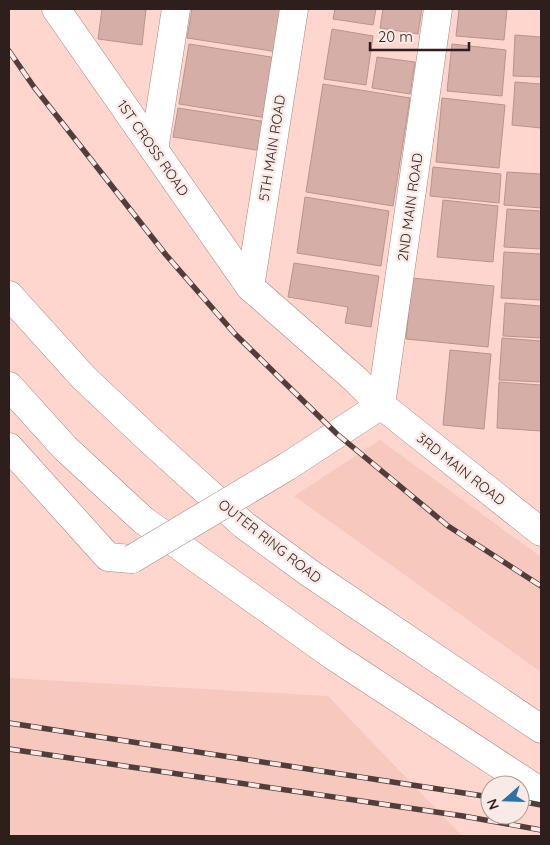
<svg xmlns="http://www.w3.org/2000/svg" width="550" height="845" viewBox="0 0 550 845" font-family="Quicksand,sans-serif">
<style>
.built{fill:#f7c8be}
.building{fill:#d5aea7;stroke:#b9938c}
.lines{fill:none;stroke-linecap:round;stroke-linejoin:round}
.minor-casing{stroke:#a8837c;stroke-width:29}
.tertiary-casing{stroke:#a8837c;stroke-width:29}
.trunk-casing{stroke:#a8837c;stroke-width:29}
.minor{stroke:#fff;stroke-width:28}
.tertiary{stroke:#fff;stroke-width:28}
.trunk{stroke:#fff;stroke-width:28}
.rail-casing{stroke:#513e3b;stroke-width:5.5}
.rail{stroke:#faeae6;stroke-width:4;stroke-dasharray:11;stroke-linecap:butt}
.tertiary-bridge-casing{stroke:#a8837c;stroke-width:29;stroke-linecap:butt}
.tertiary-bridge{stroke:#fff;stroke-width:28}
.labels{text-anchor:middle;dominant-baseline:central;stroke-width:5;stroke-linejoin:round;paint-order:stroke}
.street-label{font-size:14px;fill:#2e1f1d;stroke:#faeae6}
</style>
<rect width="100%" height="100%" fill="#fed6ce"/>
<g class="built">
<polygon points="380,440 541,557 541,672 294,496"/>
<polygon points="9,678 328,696 462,836 9,836"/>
</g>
<g class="building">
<polygon points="102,9 146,9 142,45 98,39"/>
<polygon points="192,9 285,9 278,52 187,38"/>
<polygon points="335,9 376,9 373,25 333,19"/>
<polygon points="383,9 422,9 418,34 380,28"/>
<polygon points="459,9 507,9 504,40 456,36"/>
<polygon points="332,29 373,36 366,85 324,79"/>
<polygon points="515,35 541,37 541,77 513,76"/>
<polygon points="189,44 277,58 267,118 179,104"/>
<polygon points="452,44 506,50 502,96 447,91"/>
<polygon points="377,57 415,62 410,94 372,88"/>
<polygon points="515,82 541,84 541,128 512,125"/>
<polygon points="323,84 410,98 393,206 306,192"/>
<polygon points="442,98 505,105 499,168 436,162"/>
<polygon points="178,108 267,122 263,151 173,137"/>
<polygon points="433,167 501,174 499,203 430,196"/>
<polygon points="507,172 541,174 541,208 504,205"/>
<polygon points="305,197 389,211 381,266 297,253"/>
<polygon points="443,200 498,206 493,262 437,257"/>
<polygon points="507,209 541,211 541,249 504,247"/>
<polygon points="504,252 541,254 541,300 501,298"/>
<polygon points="294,263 379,276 371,327 345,323 348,307 288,297"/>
<polygon points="412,278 494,286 488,347 406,339"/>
<polygon points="505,303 541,306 541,338 503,336"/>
<polygon points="502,338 541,341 541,382 499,380"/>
<polygon points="450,350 491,354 484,429 443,425"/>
<polygon points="499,382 541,385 541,431 497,428"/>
</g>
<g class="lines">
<g class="minor-casing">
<g id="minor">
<polyline points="56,9 250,287 355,379 381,405"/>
<polyline points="154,150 176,9"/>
<polyline points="250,287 294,9"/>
<polyline points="381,405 438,9"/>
</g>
</g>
<g class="tertiary-casing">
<g id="tertiary">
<polyline points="9,447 108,557 132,559"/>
<polyline points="288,466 381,405 541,532"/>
</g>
</g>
<g class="trunk-casing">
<g id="trunk">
<polyline points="9,295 84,378 151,441 244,525 308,572 541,729"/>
<polyline points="9,386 65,448 143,520 332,655 541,792"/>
</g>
</g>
<use href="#minor" class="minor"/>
<use href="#tertiary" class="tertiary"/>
<use href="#trunk" class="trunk"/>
<g class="rail-casing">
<g id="rail">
<polyline points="9,51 34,87 166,255 235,334 337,434 448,526 541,586"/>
<polyline points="9,723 490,797"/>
<polyline points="9,749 463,816 541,830"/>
<polyline points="520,801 541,805"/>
</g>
</g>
<use href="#rail" class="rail"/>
<g class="tertiary-bridge-casing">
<polyline id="tertiary-bridge" points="132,559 288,466"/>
</g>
<use href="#tertiary-bridge" class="tertiary-bridge"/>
</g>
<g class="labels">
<g class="street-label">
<text transform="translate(153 148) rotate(55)">1ST CROSS ROAD</text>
<text transform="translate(272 148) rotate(-81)">5TH MAIN ROAD</text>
<text transform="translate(410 207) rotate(-82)">2ND MAIN ROAD</text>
<text transform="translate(461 469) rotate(38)">3RD MAIN ROAD</text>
<text transform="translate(270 541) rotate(38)">OUTER RING ROAD</text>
</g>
</g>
<rect width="550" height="845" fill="none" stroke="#2e1f1d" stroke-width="20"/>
<g transform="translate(505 800) rotate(250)"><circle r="24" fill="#faeae6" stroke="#a89996"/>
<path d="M0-4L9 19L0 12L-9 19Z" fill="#2973a6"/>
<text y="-8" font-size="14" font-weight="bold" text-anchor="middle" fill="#2e1f1d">N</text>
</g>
<path d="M370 42v8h99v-8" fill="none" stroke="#2e1f1d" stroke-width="2.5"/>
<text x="378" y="42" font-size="15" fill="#2e1f1d" stroke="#faeae6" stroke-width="4" paint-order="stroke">20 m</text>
</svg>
